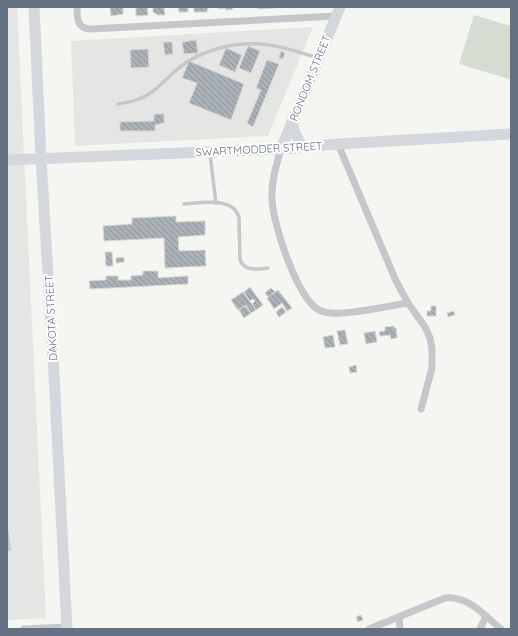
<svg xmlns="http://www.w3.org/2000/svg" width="518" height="636" viewBox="0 0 518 636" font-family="Quicksand,sans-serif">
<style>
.built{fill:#e5e6e4}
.grass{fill:#d5dcd2}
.building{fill:url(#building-back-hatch);stroke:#d6d6d4}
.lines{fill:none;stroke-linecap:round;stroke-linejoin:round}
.lane{stroke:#c5c7cb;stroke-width:3.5}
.street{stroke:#c5c7cb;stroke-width:7}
.secondary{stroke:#d4d8dc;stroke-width:11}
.labels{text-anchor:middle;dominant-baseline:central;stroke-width:4;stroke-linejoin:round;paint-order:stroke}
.street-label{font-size:11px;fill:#637182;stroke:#fff}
</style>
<defs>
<pattern id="building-back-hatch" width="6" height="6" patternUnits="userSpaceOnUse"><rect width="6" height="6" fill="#aab1b7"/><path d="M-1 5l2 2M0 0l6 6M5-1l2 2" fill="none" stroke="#8e949a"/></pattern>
</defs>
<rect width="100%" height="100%" fill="#f5f5f1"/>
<g class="built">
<polygon points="7,7 17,7 46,618 7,620"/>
<polygon points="313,27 268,136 75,146 71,41"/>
</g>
<polygon class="grass" points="474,15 511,26 511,73 509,79 459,64"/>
<g class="building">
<polygon points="110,7 123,7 123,14 111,16"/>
<polygon points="136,7 147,7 148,15 136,16"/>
<polygon points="153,7 164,7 165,15 158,15 153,12"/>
<polygon points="178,7 188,7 188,12 179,12"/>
<polygon points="194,7 214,7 208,8 207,12 194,12"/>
<polygon points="219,7 232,7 233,9 226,10 225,8 219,9"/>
<polygon points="258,7 274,7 274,8 258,9"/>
<polygon points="196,40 198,53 184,54 182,42"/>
<polygon points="163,42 172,42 173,54 165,55"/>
<polygon points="248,46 260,51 251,73 239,68"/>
<polygon points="226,48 242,55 235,72 219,65"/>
<polygon points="148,49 149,67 131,68 130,50"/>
<polygon points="281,51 285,53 283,59 279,58"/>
<polygon points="267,60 279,64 253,127 247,123 261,90 256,88"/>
<polygon points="189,61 244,84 231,120 189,103 197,83 182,78"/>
<polygon points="154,114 164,114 164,123 155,125 155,131 120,131 120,122 154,121"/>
<polygon points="176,216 176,222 205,221 205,235 178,237 179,251 205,250 206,266 165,268 164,238 104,241 103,226 132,224 132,218"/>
<polygon points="105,252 112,252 113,266 106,266"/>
<polygon points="124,257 124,262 116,263 116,258"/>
<polygon points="143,271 158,271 158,278 188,276 188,284 90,289 89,281 106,280 106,276 118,276 118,280 131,280 131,276 143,275"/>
<polygon points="250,287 263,305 256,310 252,304 255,301 253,299 250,301 244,292"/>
<polygon points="271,288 275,292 268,297 265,293"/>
<polygon points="278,290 292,308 287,311 282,303 274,309 267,298"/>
<polygon points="243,292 256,310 251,313 246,305 238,310 231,300"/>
<polygon points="245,306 251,313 244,318 239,310"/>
<polygon points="431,306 436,306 436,316 427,316 427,311 431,311"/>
<polygon points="282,307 286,312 279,317 276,312"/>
<polygon points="454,311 455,315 448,317 447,313"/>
<polygon points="394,326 394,328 396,328 397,338 391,339 390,335 380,336 379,332 385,331 385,327"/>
<polygon points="345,330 348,344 340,345 337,331"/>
<polygon points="375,331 377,342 366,344 364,333"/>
<polygon points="333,335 335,347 325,348 323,337"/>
<polygon points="356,365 357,372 350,373 349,367"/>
<polygon points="361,615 363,620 358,622 356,617"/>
</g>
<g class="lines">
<g class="lane">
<path d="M 118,104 C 124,103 131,102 136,100 C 154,95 166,78 180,67 C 190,59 201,54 213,50 C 252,37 280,46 318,58"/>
<polyline points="210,154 216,203"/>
<path d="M 184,204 C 201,203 234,196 239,218 L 240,260 C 245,272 257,269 268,268"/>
<polyline points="7,532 9,549"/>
</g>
<g class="street">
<path d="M 77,7 C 77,18 77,29 91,29 L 336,16"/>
<polyline points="338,144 396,281 408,303 425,327 430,338 432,349 432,368 421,409"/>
<path d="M 281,149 C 276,166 271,182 272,200 C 273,224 298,302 321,311 C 337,318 388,306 408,303"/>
<polyline points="399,617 400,629"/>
<polyline points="24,629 67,627"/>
<path d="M 369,629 L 445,598 C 468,595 485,616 501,629"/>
<polyline points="480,629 486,616"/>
</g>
<g class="secondary">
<polyline points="34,7 41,158 54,375 67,629"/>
<polyline points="292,122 295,133 302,147"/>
<polyline points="281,149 340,7"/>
<polyline points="7,160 281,149 338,144 511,134"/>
</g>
</g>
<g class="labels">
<g class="street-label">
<text transform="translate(310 78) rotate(-68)">RONDOM STREET</text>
<text transform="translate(259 149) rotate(-3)">SWARTMODDER STREET</text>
<text transform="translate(51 318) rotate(-93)">DAKOTA STREET</text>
</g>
</g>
<rect width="518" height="636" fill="none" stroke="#637182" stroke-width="16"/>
</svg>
